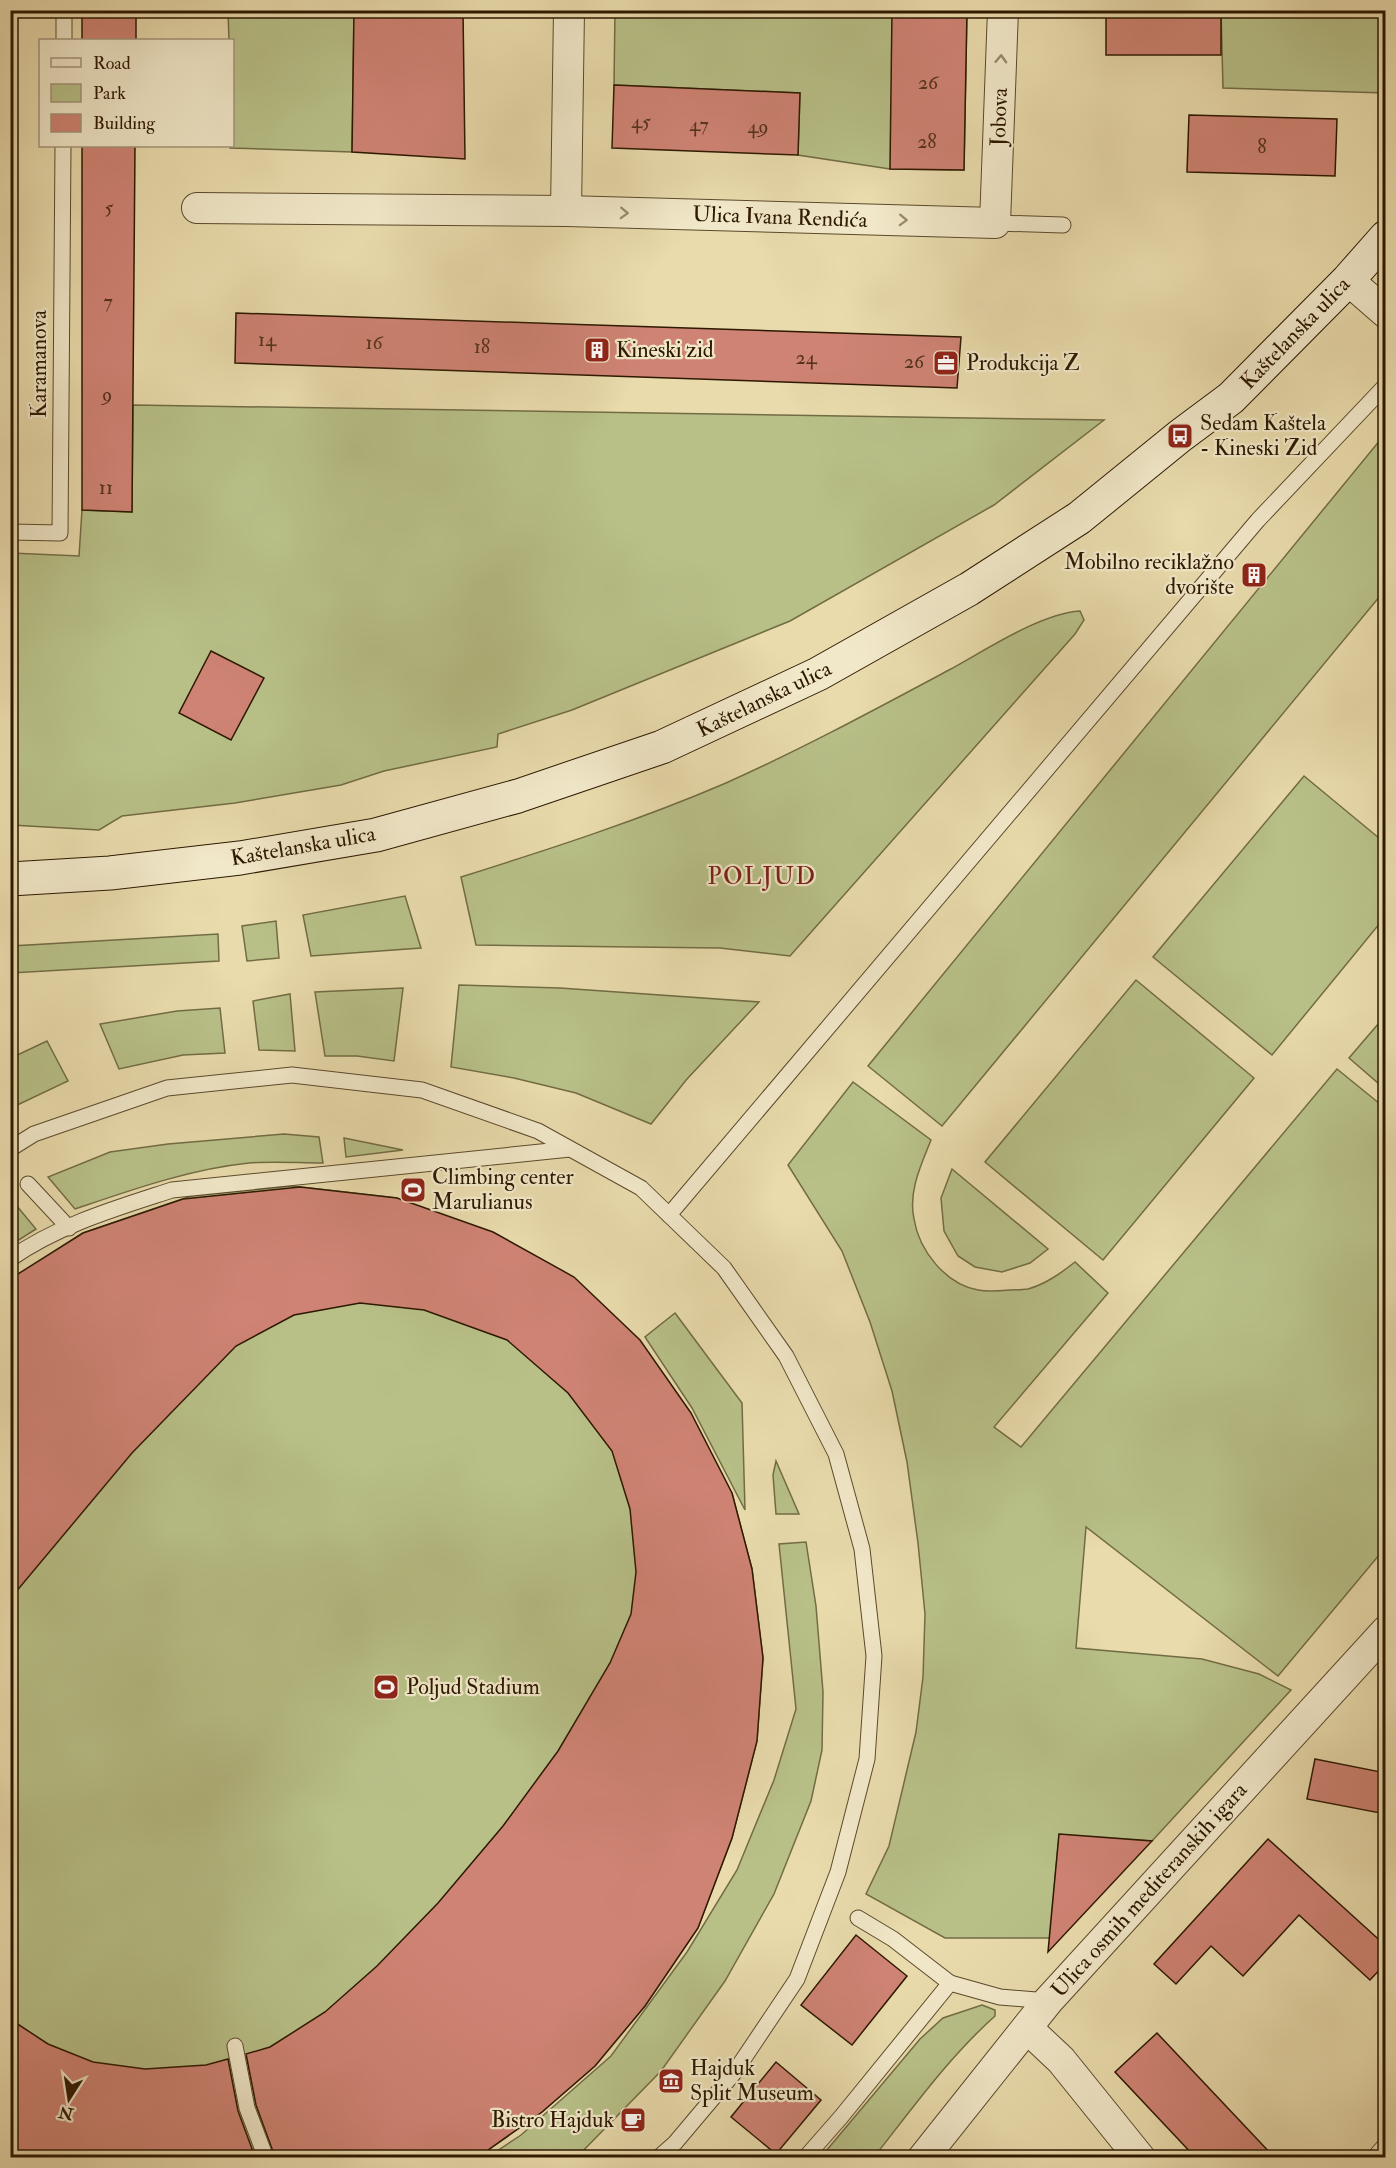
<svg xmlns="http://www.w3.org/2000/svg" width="1396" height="2168" viewBox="0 0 1396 2168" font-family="'IM FELL Double Pica',serif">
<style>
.green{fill:#b8c088;stroke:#726c44;stroke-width:1.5}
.building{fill:#cf8374;stroke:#2d1800;stroke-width:1.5}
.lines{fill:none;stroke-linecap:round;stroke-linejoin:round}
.service-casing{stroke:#5c492b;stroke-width:17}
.minor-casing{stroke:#5c492b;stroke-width:32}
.secondary-casing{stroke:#2d1800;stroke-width:35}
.service{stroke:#f1e8c9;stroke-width:15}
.minor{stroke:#f1e8c9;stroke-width:30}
.secondary{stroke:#f1e8c9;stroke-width:33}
.oneway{stroke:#998a6f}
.labels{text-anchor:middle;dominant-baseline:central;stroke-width:4.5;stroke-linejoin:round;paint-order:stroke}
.number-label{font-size:20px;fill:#56331d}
.street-label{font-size:22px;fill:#2d1800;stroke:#f1e8c9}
.poi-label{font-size:22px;fill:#2d1800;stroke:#f1e8c9;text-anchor:start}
.neighbourhood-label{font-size:24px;letter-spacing:1.5px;fill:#7a1f14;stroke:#f1e8c9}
</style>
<rect width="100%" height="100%" fill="#e9dbac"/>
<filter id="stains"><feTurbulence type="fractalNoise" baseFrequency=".00333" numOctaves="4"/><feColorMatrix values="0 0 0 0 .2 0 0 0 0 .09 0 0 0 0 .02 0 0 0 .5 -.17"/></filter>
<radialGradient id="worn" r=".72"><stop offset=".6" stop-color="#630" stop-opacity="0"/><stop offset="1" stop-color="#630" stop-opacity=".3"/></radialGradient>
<g class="green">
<polygon points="228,11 354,11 352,152 230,148 230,146 232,146 232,40 229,40"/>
<polygon points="615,11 967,11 964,170 890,169 798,155 800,93 614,85"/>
<polygon points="1221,11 1385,11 1385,93 1223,88"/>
<polygon points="133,405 1104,420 994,505 790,621 572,710 498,734 497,747 384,771 341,785 235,803 122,816 99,830 11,825 11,553 79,556 82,510 132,512"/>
<polygon points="1385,434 1385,590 942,1126 868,1066"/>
<path d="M 1080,611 L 1084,620 L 1075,634 L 790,956 L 720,948 L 476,945 L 461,877 C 550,849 640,820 726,783 C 802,749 876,709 949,670 C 986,650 1039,614 1080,611 Z"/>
<polygon points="1304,776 1385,843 1385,917 1272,1055 1153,957"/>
<polygon points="405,896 421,948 311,956 303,915"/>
<polygon points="276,921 279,958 247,961 242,926"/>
<polygon points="218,934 219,961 11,973 11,946"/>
<polygon points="1136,980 1254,1078 1103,1260 985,1162"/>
<polygon points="459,985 560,988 759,1002 687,1079 651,1124 576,1093 514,1078 451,1067"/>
<polygon points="403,988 394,1061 357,1056 325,1056 315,992"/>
<polygon points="290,994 295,1051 259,1050 253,1001"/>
<polygon points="220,1008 225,1053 183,1055 119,1069 100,1024 177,1011"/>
<polygon points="1385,1016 1385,1089 1349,1058"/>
<polygon points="47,1041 68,1081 11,1108 11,1058"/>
<path d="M 1337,1069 L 1385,1108 L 1385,1548 L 1278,1676 L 1086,1527 L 1076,1648 L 1202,1659 L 1259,1674 L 1291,1690 L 1152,1841 L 1059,1835 L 1050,1938 L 945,1938 L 866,1894 L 889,1846 L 916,1732 L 923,1677 L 925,1614 L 918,1543 L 907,1462 L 892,1391 L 870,1322 L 842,1251 L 788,1165 L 853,1082 L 931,1140 C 921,1165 908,1192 914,1219 C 919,1250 945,1284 978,1290 C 987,1292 1000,1291 1010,1290 C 1015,1290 1022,1290 1028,1289 C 1046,1284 1061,1273 1075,1262 L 1108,1293 L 994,1427 L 1021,1447 Z"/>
<path d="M 284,1134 L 319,1137 L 323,1163 C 298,1163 273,1161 249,1163 C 190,1169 131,1190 75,1209 L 48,1177 L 110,1152 L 168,1144 Z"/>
<polygon points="344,1138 403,1150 346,1157"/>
<polygon points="952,1169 1048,1249 1030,1263 1002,1272 975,1267 958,1256 944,1231 941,1198"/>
<polygon points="292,1186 397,1198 732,1493 752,1569 763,1658 757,1741 732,1838 698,1928 645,2006 595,2066 542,2112 478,2157 11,2158 11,1279 83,1233 191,1196"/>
<polygon points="11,1199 36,1229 11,1245 10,1199"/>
<polygon points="675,1313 742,1403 745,1510 692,1408 645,1337"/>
<polygon points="776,1461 799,1514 776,1514 773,1475"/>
<polygon points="806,1542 816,1606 823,1692 822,1750 811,1801 774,1894 725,1981 661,2071 577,2157 488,2157 521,2135 611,2056 687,1952 737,1870 774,1780 796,1709 779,1544"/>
<path d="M 982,2005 L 995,2010 L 995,2016 C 949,2057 912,2109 874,2157 L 821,2157 L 920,2039 L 943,2018 Z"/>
</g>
<g class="building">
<rect x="82" y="10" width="54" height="30"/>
<polygon points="354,10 463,10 465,159 352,152"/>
<polygon points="892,10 967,10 964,170 890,169"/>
<rect x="1106" y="10" width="115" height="45"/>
<polygon points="614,85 800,93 798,155 612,148"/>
<polygon points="1189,115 1337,119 1335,176 1187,172"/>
<polygon points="82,146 135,146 132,512 82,510"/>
<polygon points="236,313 564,324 961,337 957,388 235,363"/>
<polygon points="211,651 264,678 231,740 179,713"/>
<polygon points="300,1187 397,1198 493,1232 574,1277 640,1340 691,1413 732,1493 752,1569 763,1658 757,1741 732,1838 698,1928 645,2006 595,2066 542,2112 478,2157 275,2157 256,2105 246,2054 270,2047 325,2012 377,1966 438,1903 503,1826 558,1751 610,1663 631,1614 636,1572 630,1509 612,1451 568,1393 507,1340 424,1310 360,1303 294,1315 236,1346 132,1453 10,1599 10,1279 83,1233 183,1199"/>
<polygon points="1315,1759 1386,1773 1386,1785 1380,1813 1307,1799"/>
<polygon points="1059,1834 1152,1841 1048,1952"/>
<polygon points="1268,1839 1386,1946 1386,1963 1370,1980 1299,1915 1243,1976 1211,1946 1176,1984 1154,1964"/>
<polygon points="856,1935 907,1976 852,2045 801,2005"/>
<polygon points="10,2019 48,2044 93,2062 145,2069 206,2065 228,2059 238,2111 255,2157 10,2157"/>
<polygon points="1157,2033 1274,2157 1195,2157 1115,2072"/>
<polygon points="776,2062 821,2100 776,2154 731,2117"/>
</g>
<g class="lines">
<g class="service-casing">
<g id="service">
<polyline points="64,40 64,11"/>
<polyline points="995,223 1063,225"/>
<polyline points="10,532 60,533 63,146"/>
<polyline points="10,1149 34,1134 167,1088 292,1075 422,1090 538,1131 641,1188 724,1268 786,1356 836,1454 862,1549 874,1656 867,1759 838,1872 797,1979 734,2073 675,2143 658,2158"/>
<polyline points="28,1184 69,1228"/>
<polyline points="669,1215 1258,520 1386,385"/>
<path d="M 10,1259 C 58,1225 117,1208 172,1190 L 570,1149"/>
<polyline points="858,1918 893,1939 950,1983"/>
<polyline points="235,2046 247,2108 266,2158"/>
<polyline points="805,2158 841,2117 950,1983 1000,1997 1048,2001"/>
<polyline points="1374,2158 1386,2144"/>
</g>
</g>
<g class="minor-casing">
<g id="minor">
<polyline points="197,208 566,211 995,223 1003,10"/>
<polyline points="566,211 569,10"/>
<polyline points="1348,280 1386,313"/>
<polyline points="1027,2028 1061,2060 1140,2158"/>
<polyline points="923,2158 1048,2001 1386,1631"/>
</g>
</g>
<g class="secondary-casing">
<polyline id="secondary" points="10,879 110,873 240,858 376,835 518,796 662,747 818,674 969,589 1079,518 1180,436 1231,398 1348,280 1386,237"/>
</g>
<use href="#service" class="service"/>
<use href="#minor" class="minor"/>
<use href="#secondary" class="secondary"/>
</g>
<defs><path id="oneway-chevron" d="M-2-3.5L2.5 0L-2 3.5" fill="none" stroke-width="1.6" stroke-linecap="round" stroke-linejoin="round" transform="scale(1.5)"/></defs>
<g class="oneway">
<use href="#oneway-chevron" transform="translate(1001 59) rotate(-88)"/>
<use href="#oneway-chevron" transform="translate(624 213) rotate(2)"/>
<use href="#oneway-chevron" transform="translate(903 220) rotate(2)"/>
</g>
<defs>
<g id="building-square" transform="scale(1.35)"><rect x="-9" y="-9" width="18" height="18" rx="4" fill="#8f2418" stroke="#f1e8c9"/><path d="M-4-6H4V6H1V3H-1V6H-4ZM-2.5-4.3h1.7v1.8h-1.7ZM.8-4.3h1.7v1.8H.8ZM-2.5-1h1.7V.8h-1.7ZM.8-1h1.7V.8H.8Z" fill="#fff"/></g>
<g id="office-square" transform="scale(1.35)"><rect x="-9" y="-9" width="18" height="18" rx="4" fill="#8f2418" stroke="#f1e8c9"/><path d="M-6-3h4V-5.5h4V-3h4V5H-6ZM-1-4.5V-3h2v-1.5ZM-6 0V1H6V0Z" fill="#fff"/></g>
<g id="bus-square" transform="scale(1.35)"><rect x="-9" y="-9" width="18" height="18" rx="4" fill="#8f2418" stroke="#f1e8c9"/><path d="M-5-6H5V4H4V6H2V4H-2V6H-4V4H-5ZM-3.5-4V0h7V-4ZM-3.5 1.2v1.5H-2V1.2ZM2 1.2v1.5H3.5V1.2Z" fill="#fff"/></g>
<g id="stadium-square" transform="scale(1.35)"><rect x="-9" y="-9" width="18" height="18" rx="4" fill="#8f2418" stroke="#f1e8c9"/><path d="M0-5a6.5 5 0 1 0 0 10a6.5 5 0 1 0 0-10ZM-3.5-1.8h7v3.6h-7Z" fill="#fff"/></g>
<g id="museum-square" transform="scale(1.35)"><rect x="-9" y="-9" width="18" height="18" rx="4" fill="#8f2418" stroke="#f1e8c9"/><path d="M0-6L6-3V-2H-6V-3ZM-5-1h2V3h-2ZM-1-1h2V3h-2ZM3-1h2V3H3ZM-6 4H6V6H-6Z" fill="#fff"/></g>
<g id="cafe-square" transform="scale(1.35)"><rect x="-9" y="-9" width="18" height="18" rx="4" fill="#8f2418" stroke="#f1e8c9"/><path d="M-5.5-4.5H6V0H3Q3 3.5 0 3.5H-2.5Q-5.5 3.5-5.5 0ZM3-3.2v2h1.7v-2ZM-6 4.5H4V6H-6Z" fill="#fff"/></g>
</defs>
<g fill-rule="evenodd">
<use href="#building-square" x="597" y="350"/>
<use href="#office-square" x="946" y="363"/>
<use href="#bus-square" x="1180" y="436"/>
<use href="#building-square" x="1254" y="575"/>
<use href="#stadium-square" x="413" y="1190"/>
<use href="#stadium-square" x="386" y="1687"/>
<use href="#museum-square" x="671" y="2081"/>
<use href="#cafe-square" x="633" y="2120"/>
</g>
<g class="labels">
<g class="number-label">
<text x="928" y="82">26</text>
<text x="641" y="121">45</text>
<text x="699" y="124">47</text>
<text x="758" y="126">49</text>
<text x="927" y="141">28</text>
<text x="1262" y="146">8</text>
<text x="109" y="207">5</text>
<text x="108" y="301">7</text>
<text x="267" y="339">14</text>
<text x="374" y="342">16</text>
<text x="482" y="346">18</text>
<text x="806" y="357">24</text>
<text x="914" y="361">26</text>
<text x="107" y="394">9</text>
<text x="106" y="487">11</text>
</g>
<g class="street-label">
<text transform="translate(999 117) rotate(-88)">Jobova</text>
<text transform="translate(780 217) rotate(2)">Ulica Ivana Rendića</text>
<text transform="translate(1295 333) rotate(-46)">Kaštelanska ulica</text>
<text transform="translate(39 364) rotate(-90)">Karamanova</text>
<text transform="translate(764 699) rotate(-26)">Kaštelanska ulica</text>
<text transform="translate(303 846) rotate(-10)">Kaštelanska ulica</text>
<text transform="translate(1149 1890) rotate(-48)">Ulica osmih mediteranskih igara</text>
</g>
<g class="poi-label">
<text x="616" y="350">Kineski zid</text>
<text x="966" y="363">Produkcija Z</text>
<text x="1200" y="423">Sedam Kaštela<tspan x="1200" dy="25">- Kineski Zid</tspan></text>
<text x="1234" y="562" text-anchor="end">Mobilno reciklažno<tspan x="1234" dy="25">dvorište</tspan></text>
<text x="432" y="1177">Climbing center<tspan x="432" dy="25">Marulianus</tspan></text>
<text x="406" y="1687">Poljud Stadium</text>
<text x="690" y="2068">Hajduk<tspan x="690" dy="25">Split Museum</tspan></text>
<text x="614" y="2120" text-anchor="end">Bistro Hajduk</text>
</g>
<g class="neighbourhood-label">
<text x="762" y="876">POLJUD</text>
</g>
</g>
<rect width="1396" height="2168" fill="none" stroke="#e9dbac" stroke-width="36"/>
<rect x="12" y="12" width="1372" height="2144" fill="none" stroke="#2d1800" stroke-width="3"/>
<rect x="18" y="18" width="1360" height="2132" fill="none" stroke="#2d1800" stroke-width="1.5"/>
<rect x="39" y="39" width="195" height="108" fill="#f1e8c9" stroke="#a39579" stroke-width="1.5"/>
<rect x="51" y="58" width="30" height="9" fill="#f1e8c9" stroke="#a39579" stroke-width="1.5"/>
<text x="93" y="69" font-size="18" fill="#2d1800">Road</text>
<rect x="51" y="84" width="30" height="18" fill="#b8c088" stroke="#a39579" stroke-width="1.5"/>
<text x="93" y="99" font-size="18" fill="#2d1800">Park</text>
<rect x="51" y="114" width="30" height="18" fill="#cf8374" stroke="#a39579" stroke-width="1.5"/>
<text x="93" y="129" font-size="18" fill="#2d1800">Building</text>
<g transform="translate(69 2099) rotate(192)" stroke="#f1e8c9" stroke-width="4.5" paint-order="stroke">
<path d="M0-4.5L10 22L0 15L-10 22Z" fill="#2d1800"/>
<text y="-9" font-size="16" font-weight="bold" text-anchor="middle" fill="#2d1800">N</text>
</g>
<rect width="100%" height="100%" filter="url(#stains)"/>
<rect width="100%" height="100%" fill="url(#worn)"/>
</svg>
